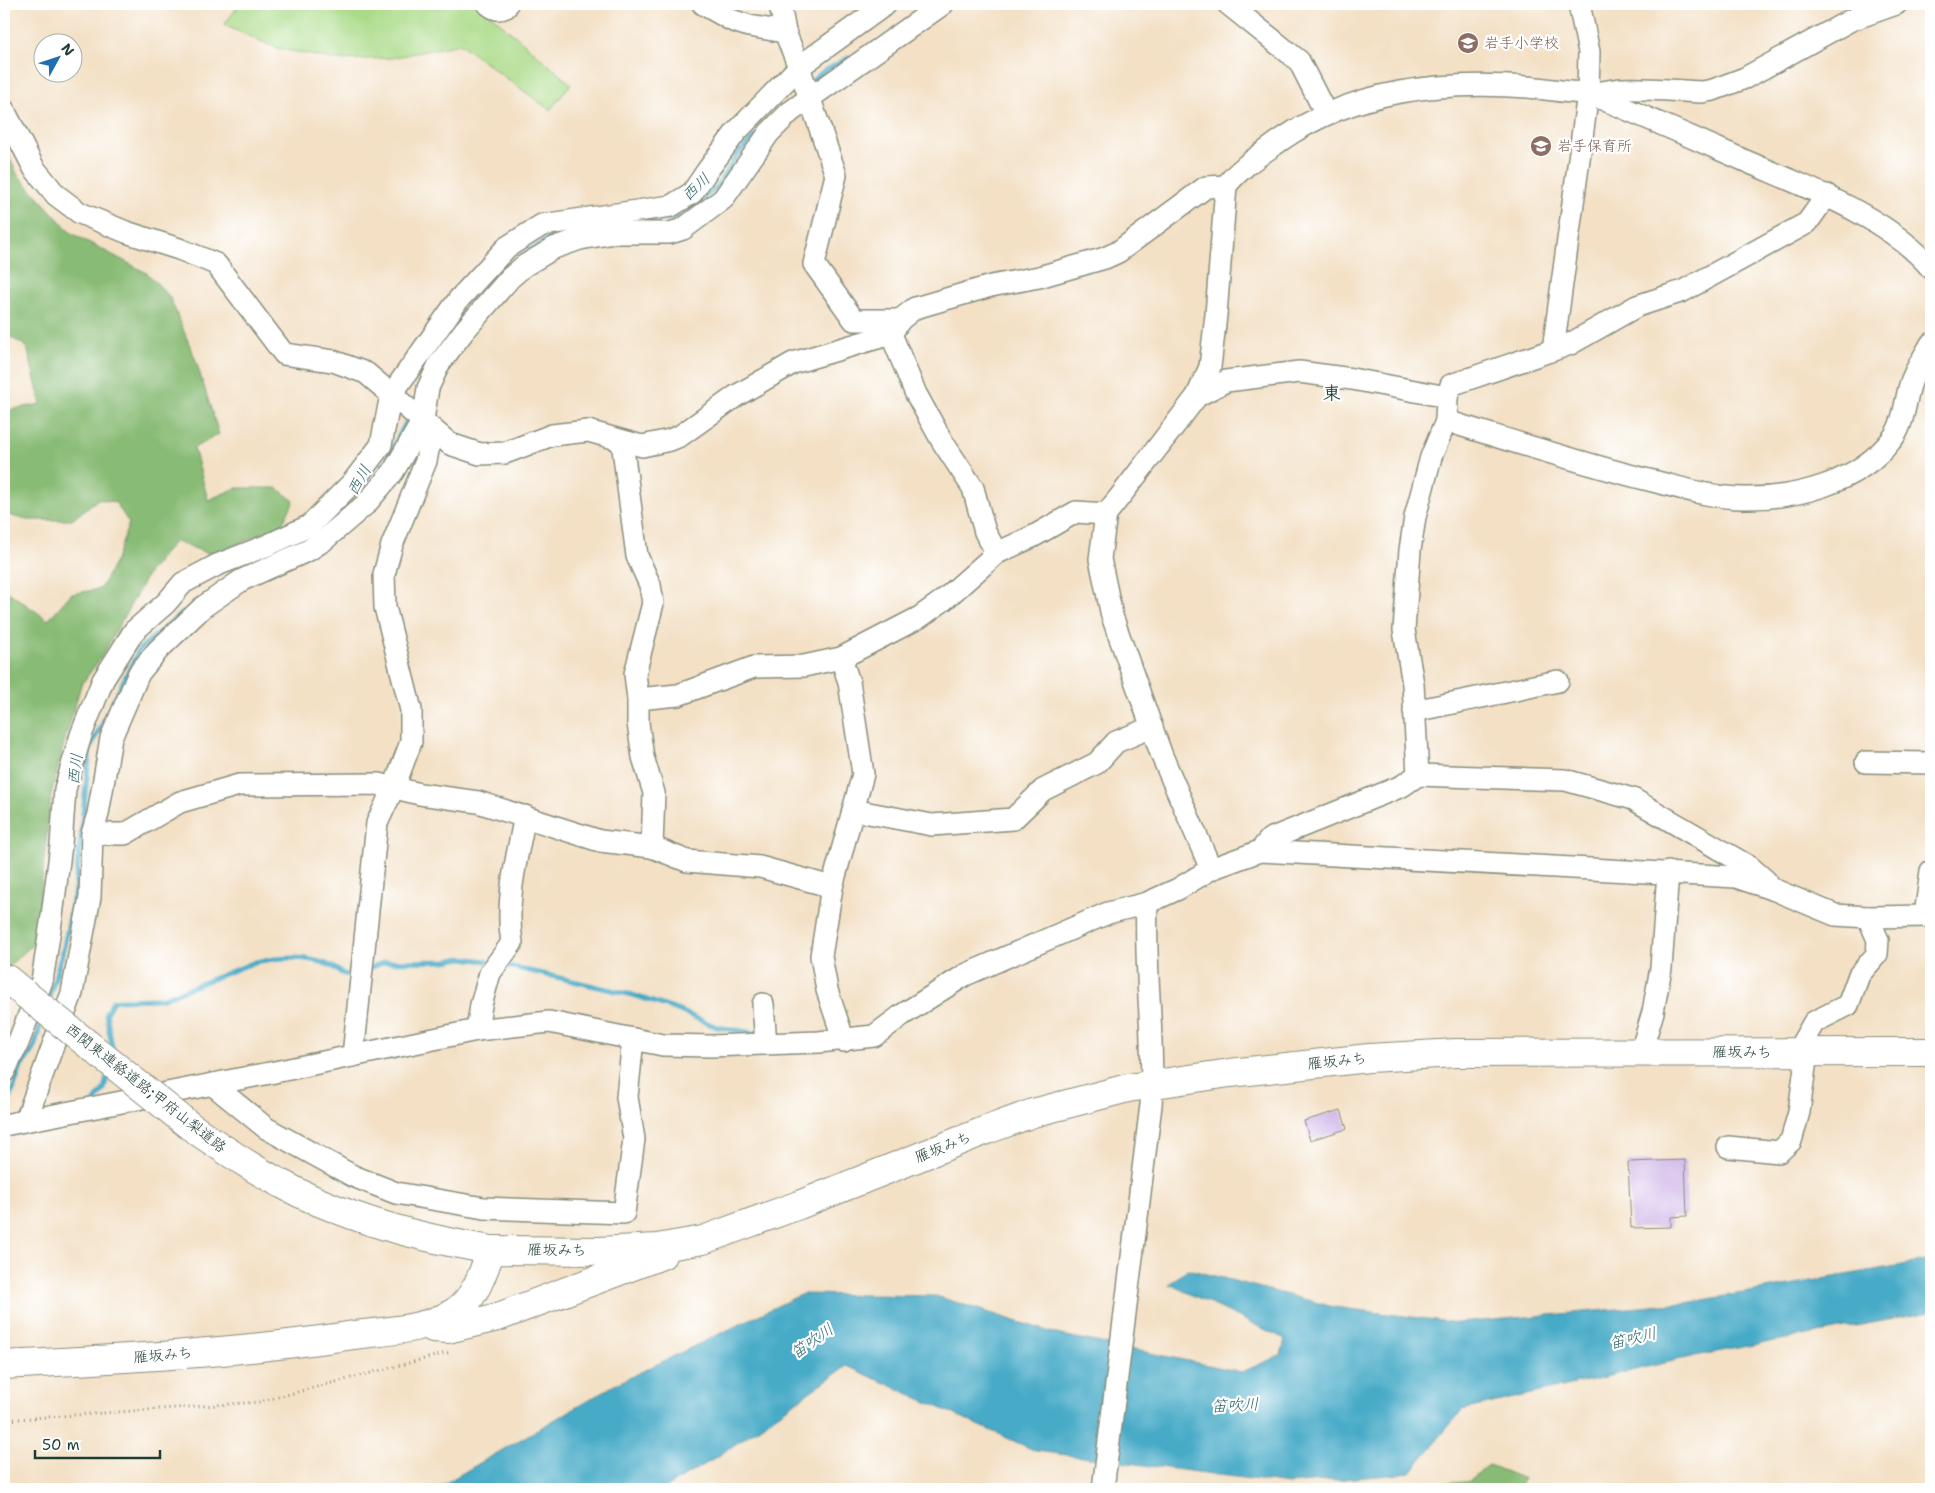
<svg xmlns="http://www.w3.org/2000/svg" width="1935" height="1493" viewBox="0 0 1935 1493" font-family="'Shantell Sans','Klee One',sans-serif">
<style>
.green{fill:#abdb89;stroke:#658c5e}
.forest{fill:#88bb75;stroke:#547c54}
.water{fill:#47aac7;stroke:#33747e}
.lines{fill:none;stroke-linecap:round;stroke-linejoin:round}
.stream{stroke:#47aac7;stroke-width:5}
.building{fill:#c7a9e4}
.minor-casing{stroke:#898e7c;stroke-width:24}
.highway-casing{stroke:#898e7c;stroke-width:30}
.path{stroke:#898e7c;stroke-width:3;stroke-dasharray:1 4;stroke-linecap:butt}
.minor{stroke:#fff;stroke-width:21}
.highway{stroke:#fff;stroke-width:28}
.highway-bridge-casing{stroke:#898e7c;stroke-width:30;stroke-linecap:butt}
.highway-bridge{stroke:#fff;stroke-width:28}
.labels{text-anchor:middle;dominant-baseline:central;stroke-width:4.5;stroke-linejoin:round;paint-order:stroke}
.education-label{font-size:15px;fill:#785e54;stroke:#fff;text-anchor:start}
.street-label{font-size:15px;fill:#1f3d34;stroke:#fff}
.water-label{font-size:16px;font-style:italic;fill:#2d6367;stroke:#fff}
.quarter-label{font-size:18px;font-weight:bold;fill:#1f3d34;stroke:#fff}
</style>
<rect width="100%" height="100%" fill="#fff"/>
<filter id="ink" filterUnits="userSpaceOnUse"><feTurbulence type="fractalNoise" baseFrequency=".02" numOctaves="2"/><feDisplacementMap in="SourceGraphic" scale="10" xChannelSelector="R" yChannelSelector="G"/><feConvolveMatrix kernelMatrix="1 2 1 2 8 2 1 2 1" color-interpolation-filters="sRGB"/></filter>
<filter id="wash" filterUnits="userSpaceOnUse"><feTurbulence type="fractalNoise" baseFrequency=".0096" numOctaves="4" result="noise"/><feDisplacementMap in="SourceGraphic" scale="20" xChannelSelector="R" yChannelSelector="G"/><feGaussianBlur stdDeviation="1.12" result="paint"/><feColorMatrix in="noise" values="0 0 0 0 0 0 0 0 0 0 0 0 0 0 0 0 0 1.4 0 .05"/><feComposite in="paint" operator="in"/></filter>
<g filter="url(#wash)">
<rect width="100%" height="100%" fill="#f3e0c5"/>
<polygon class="green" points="240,4 478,4 571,84 550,110 460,44 391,58 336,60 276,48 224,25"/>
<g class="forest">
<polygon points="4,145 17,174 71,233 147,273 169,296 195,358 219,434 194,448 208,500 236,488 277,488 294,501 282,525 212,555 175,541 149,572 102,656 81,685 64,743 51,795 40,898 38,940 4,970 4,589 48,620 71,594 100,589 116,560 129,523 115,502 98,499 72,520 27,520 4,514 4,411 41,404 27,347 4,333"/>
<polygon points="1489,1465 1524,1479 1517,1489 1403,1489 1427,1484 1466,1482"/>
</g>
<polygon class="water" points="1931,1260 1931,1312 1695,1356 1462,1410 1410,1473 1289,1484 1036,1451 847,1366 714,1459 663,1489 435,1489 618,1383 802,1294 936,1296 1057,1334 1242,1372 1281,1355 1285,1339 1169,1284 1188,1269 1334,1307 1458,1323 1686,1303"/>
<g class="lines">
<g class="stream">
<polyline points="810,83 824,71 849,58"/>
<polyline points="634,223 682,217 717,187 738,154 755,136"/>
<polyline points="521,255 558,232"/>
<polyline points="434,354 439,344 457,323"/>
<polyline points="379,474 410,415"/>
<polyline points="504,965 633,995 677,1010 717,1027 760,1034"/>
<polyline points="367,969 385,962 446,961 462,958 487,961"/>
<polyline points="48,1001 64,947 75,890 90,748 139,650 182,613"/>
<path d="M 113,1052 L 106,1013 L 113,1001 C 130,998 147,1001 164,998 L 255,962 C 271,959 291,957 306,959 C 313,960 322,962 329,965 C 341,969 339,979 357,972"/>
<polyline points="95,1101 104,1089 108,1073"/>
<polyline points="4,1116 21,1067 34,1048 42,1019"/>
</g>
</g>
<g id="blocks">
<g class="building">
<polygon points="1341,1110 1347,1129 1310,1140 1304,1121"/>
<polygon points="1685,1160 1687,1216 1671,1217 1671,1227 1631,1228 1628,1162"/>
</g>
</g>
</g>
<g filter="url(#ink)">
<use href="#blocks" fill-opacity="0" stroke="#898e7c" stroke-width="1"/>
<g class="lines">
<g class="minor-casing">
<g id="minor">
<path d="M 488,4 C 494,9 498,11 506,7 L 507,4"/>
<polyline points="703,4 731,20 749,26 785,32"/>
<polyline points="780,4 785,32 799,67 836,175 814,264 854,320 900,320"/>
<polyline points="1228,4 1299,61 1326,114"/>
<path d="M 1591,94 C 1643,116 1696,139 1748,162 C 1808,188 1888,217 1931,268"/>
<polyline points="4,110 34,168 56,195 80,213 126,232 179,249 216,264 284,354 333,361 366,373 450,444 480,454 505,453 552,435 588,431 642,446 670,440 680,436 736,396 793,363 891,334 900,320 915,308 991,286 1039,277 1105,258 1118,252 1206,187 1226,186"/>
<polyline points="891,334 916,394 942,441 973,488 985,532 997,553"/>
<polyline points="1553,350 1570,344 1637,306 1683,291 1807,223 1827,195"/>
<polyline points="1197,396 1226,381 1299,372 1352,379 1447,397"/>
<path d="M 1446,421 C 1516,442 1586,465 1657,482 C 1685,489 1714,498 1743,498 C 1796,499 1859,483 1893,438 C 1904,423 1905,402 1910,385 C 1914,371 1924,357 1931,344"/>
<polyline points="622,441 637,556 650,585 653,603 635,674 638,699 678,695 754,667 804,666 841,658 920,617 945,599 997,553 1034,536 1076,512 1106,514"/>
<polyline points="841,658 849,682 863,774 832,887 821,956 827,990 844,1041"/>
<polyline points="638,699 638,723 643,757 654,793 652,847"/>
<polyline points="1414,711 1558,681"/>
<polyline points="1866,762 1931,763"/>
<polyline points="1418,775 1413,684 1404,630 1410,550 1415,517 1431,457 1446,421 1447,397 1451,385 1553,350 1588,93 1589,52 1579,4"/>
<polyline points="853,810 932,825 1013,819 1043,790 1097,763 1116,742 1152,727"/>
<polyline points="92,834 125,834 180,802 239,785 379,784 420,794 478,802 600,841 652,847 687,861 760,867 832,887"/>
<polyline points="1260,851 1270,839 1402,786 1418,775 1565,780 1633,799 1750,867 1766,881"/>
<path d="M 1211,869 L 1162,756 L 1112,616 L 1100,559 L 1106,514 L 1122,494 L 1197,396 L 1210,367 L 1216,315 L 1226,186 C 1240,167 1262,154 1281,140 C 1355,89 1440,81 1528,87 C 1548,89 1569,93 1589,93 C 1600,93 1611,90 1622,89 C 1649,88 1676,91 1702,92 L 1713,90 L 1745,78 L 1851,20 L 1896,4"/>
<polyline points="1925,916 1931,871"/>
<polyline points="763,1004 766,1044"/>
<path d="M 477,1030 L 481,1005 L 490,973 L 512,943 C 505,901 517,857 525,816"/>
<polyline points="1641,1052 1653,1012 1661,968 1668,872"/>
<polyline points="1797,1052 1814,1022 1848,1005 1859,975 1877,954 1878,940 1868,917"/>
<polyline points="353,1056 377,823 394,787 411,742 411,710 385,607 384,574 392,545 426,461 432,429"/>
<polyline points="4,1072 18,1043 42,981 52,916 61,845 65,789 81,735 103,680 134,631 166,603 183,583 217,565 268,545 309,526 352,483 381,445 391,395 459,299 507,247 542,225 671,206 692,193 707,171 736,132 799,67 886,4"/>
<polyline points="212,1084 266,1128 353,1176 396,1193 484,1208 624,1213 634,1139 627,1097 633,1039"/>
<polyline points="26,1120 72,993 90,897 92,834 98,814 111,738 139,673 158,650 203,607 242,580 309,550 324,540 366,504 393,472 423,420 428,388 439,364 464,331 510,278 524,266 554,248 580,239 614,233 670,233 683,229 723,199 769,133 790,112 943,4"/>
<polyline points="4,1125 270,1073 477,1030 549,1022 663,1045 711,1046 819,1042 874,1036 902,1015 965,975 1108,913 1147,903 1178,889 1211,869 1260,851 1736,877 1775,890 1835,915 1868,917 1931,916"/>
<polyline points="1728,1147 1779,1152 1791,1141 1799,1112 1807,1052"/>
<path d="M 1103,1489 L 1151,1105 C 1155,1037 1144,970 1147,903"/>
</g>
</g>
<g class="highway-casing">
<g id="highway">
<polyline points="7,979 24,993"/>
<path d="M 190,1126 C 236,1158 283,1189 336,1209 C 386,1229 438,1241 491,1250"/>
<polyline points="433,1328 448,1329 498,1317 662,1255"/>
<path d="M 4,1365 C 120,1359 238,1353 354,1335 C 386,1331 424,1330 453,1313 C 475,1300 483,1273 491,1250 L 598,1251 L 657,1248 L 703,1240 L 799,1205 L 984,1131 L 1033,1113 L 1128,1088 L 1230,1073 L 1369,1058 L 1456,1053 L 1931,1052"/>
</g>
</g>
<polyline class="path" points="4,1420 259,1402 451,1352"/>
<use href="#minor" class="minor"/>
<use href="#highway" class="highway"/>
<g class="highway-bridge-casing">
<polyline id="highway-bridge" points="24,993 190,1126"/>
</g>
<use href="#highway-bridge" class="highway-bridge"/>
</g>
</g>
<defs>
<g id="school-disc" transform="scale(1.125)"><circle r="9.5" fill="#8d6e63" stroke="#fff"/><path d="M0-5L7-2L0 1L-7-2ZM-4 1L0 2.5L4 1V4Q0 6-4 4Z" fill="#fff"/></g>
</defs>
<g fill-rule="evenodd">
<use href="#school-disc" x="1468" y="43"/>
<use href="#school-disc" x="1541" y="146"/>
</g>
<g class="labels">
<g class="education-label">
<text x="1484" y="43">岩手小学校</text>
<text x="1557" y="146">岩手保育所</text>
</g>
<g class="street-label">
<text x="1742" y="1052">雁坂みち</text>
<text transform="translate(1337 1061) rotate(-6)">雁坂みち</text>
<text transform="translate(146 1088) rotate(38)">西関東連絡道路;甲府山梨道路</text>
<text transform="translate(943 1147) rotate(-22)">雁坂みち</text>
<text transform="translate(557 1250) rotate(1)">雁坂みち</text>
<text transform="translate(163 1355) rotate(-5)">雁坂みち</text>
</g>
<g class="water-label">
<text transform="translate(696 187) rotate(-44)">西川</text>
<text transform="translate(359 480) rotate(-61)">西川</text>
<text transform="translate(75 769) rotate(-83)">西川</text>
<text transform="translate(1633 1338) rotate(-13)">笛吹川</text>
<text transform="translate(812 1341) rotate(-35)">笛吹川</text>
<text transform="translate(1235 1405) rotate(-3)">笛吹川</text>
</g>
<g class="quarter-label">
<text x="1332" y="393">東</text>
</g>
</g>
<rect width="1935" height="1493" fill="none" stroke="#fff" stroke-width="20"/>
<g transform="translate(58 58) rotate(50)"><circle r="24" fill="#ffffff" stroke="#a5b1ae"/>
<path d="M0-4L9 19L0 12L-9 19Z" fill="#1f6fb2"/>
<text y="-8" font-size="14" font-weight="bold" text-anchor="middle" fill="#1f3d34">N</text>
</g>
<path d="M35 1450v8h125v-8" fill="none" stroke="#1f3d34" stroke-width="2.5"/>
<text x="42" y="1450" font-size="15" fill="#1f3d34" stroke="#ffffff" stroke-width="4" paint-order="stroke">50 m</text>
</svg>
